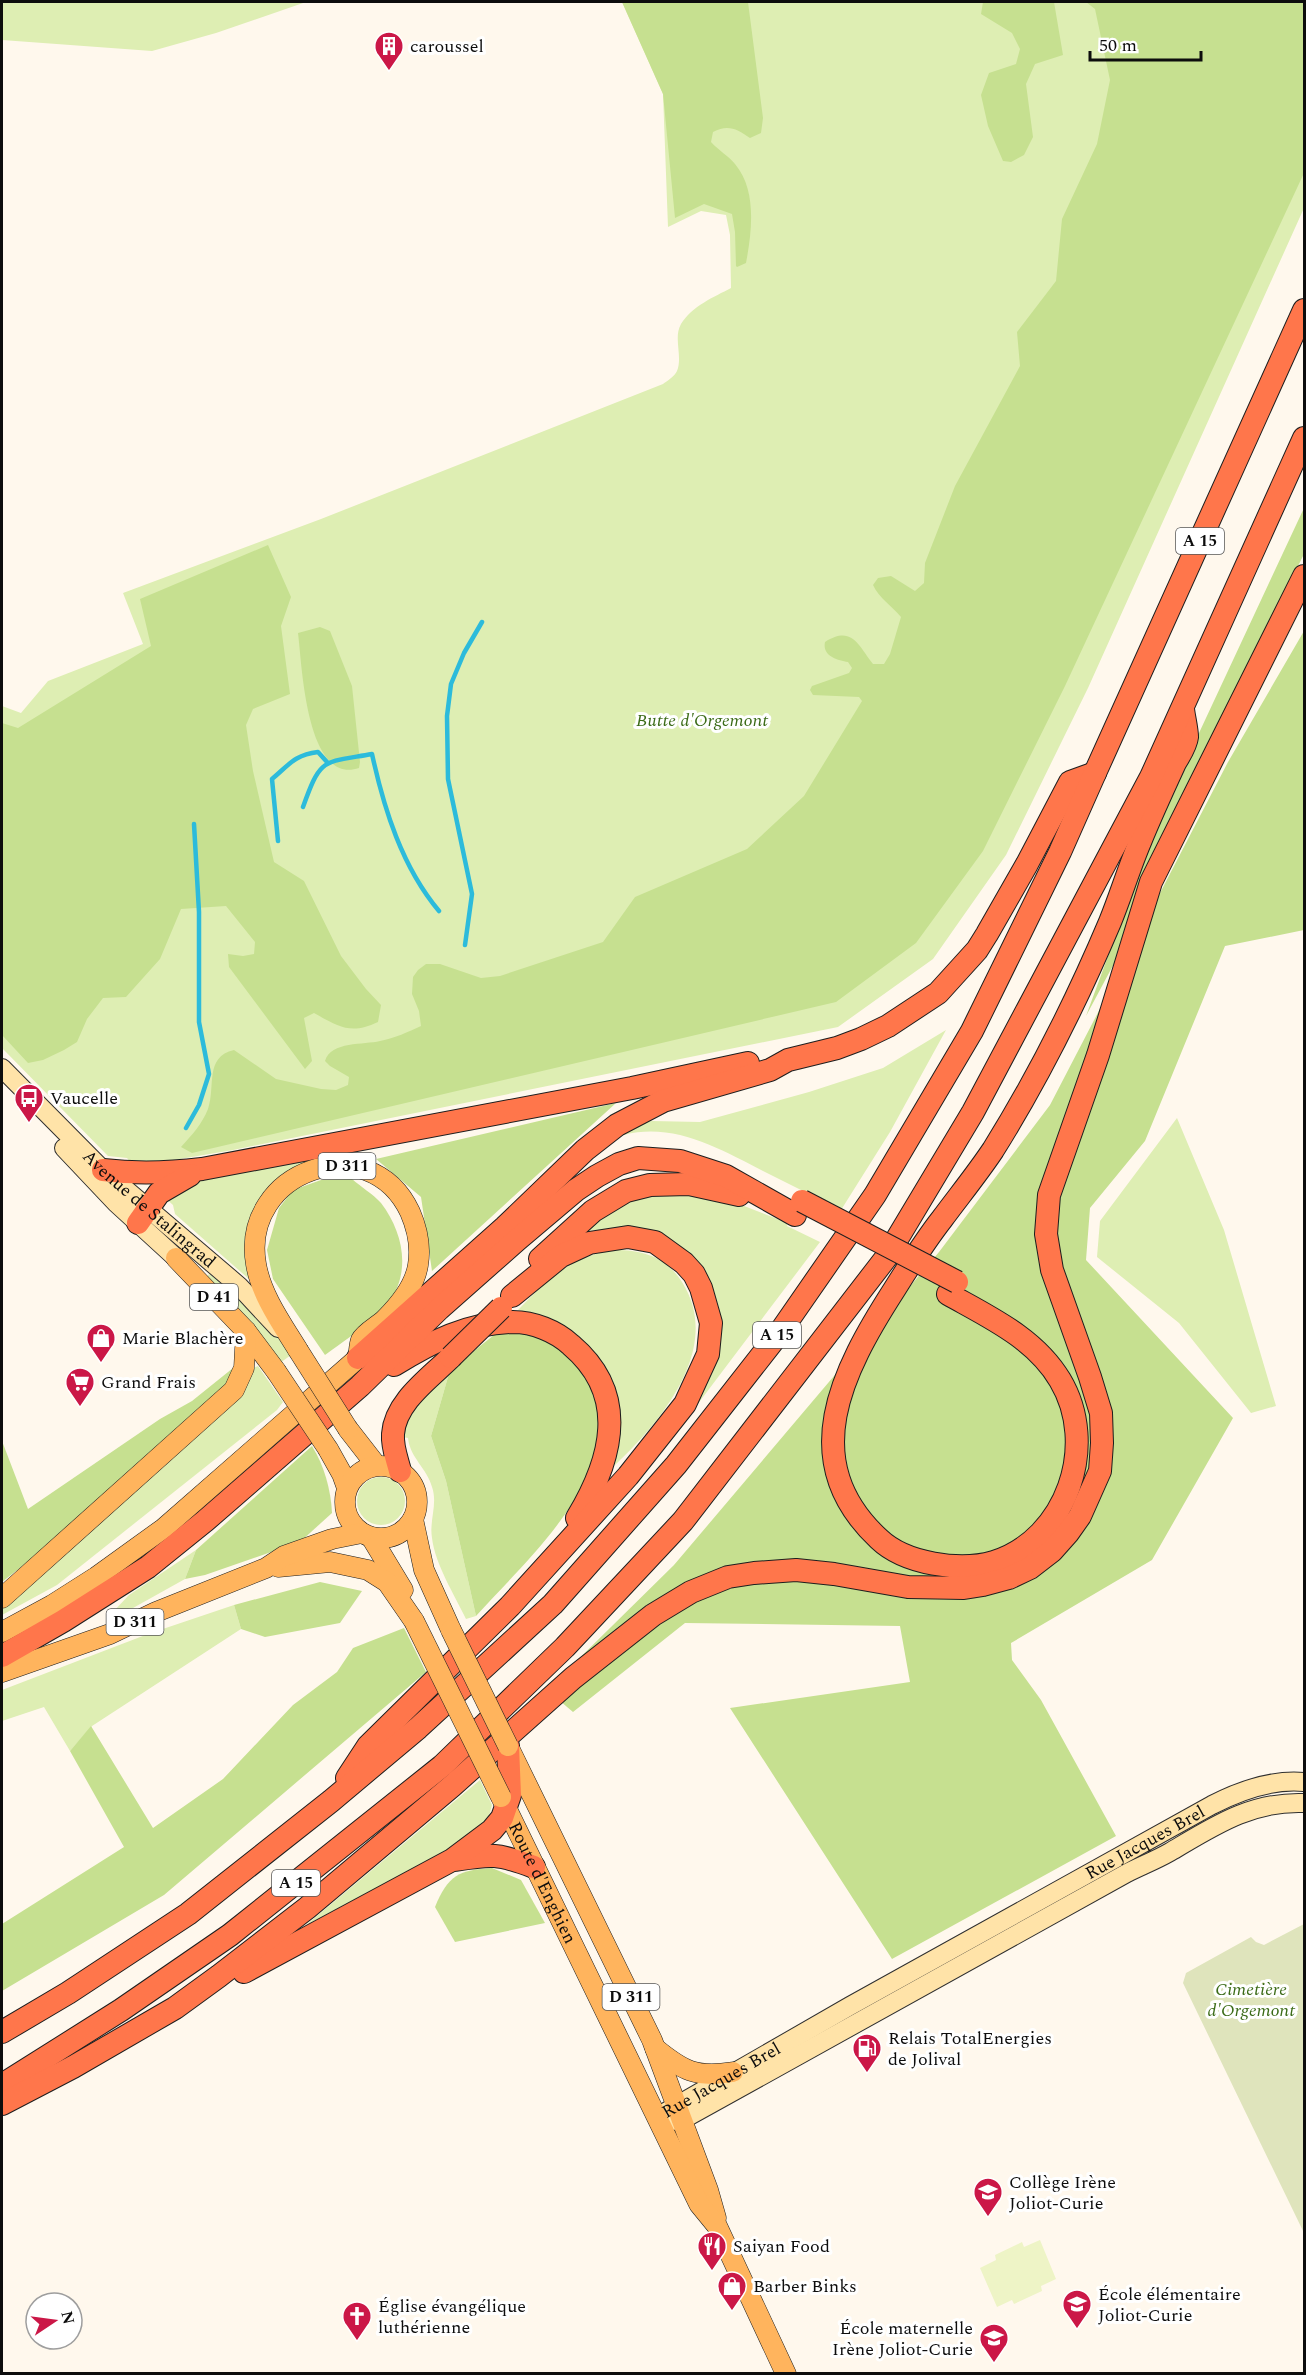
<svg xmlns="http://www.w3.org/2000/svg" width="1306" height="2375" viewBox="0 0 1306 2375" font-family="Spectral,serif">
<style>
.green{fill:#deeeb3}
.forest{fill:#c6e090}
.cemetery{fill:#dfe4bc}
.pitch{fill:#eef4c6}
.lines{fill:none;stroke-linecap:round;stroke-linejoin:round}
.stream{stroke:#2cbbdb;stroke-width:4.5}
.secondary-casing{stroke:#2f2f2f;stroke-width:20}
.primary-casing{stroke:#1e1e1e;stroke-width:21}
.motorway-casing{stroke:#1e1e1e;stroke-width:24}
.secondary{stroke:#ffe3a8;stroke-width:18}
.primary{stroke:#ffb45d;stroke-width:20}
.motorway{stroke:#ff764b;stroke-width:22}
.primary-bridge-casing{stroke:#1e1e1e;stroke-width:21;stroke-linecap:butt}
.motorway-bridge-casing{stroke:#1e1e1e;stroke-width:24;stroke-linecap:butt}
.primary-bridge{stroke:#ffb45d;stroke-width:20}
.motorway-bridge{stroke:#ff764b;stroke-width:22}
.labels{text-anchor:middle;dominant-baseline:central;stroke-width:6;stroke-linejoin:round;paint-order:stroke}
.shield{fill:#fff;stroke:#565656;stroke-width:1.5}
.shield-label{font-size:16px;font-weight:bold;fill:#0d0d0d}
.poi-label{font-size:18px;fill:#0d0d0d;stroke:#fff;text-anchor:start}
.park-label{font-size:18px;font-style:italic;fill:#3b6b17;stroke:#fff}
.street-label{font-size:18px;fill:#0d0d0d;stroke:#fff}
</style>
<rect width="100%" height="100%" fill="#fff8ed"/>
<g class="green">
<polygon points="2,2 306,2 216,33 152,51 2,40"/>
<path d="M 622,2 L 1304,2 L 1304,208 L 1088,688 L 1006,855 L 933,959 L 838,1027 L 233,1150 L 145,1165 L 133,1165 L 127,1158 L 108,1156 L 2,1048 L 2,706 L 21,713 L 48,681 L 143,644 L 123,593 L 321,519 L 663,384 C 667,381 675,376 677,371 C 683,356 673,338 681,324 C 692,306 714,297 731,288 L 730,235 L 726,215 L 701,211 L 668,227 L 663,94 Z"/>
<path d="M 946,1030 L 890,1132 L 841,1210 C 815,1197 789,1184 763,1171 C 720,1149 674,1122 624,1135 L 622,1132 L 635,1124 L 652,1121 L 700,1122 L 809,1092 L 883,1068 Z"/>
<polygon points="1177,1118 1224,1230 1276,1406 1251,1413 1179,1323 1097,1257 1100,1221"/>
<polygon points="327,1156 304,1164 270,1189 258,1287 175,1214 173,1205 164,1197 193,1180"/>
<polygon points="670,1191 739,1204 788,1223 787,1226 820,1242 694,1409 720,1327 718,1304 710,1284 626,1228 584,1231 613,1206"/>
<path d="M 615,1250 C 643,1250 666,1257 682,1282 C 724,1348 660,1423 614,1466 L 618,1445 L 535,1314 L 518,1310 C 548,1279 570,1256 615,1250 Z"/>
<polygon points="209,1274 237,1291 273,1330 291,1355 280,1363 206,1278"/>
<polygon points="258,1366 283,1402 277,1410 57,1585 2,1615 2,1608 249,1370"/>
<path d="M 450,1370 L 431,1436 L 446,1481 L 476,1616 L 466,1619 C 455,1596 435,1564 432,1538 C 429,1521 438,1504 432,1487 C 427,1468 410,1458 408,1438 L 402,1437 L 407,1415 Z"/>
<circle cx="381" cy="1501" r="24"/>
<polygon points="196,1550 185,1579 133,1608 113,1612 129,1595"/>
<polygon points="234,1605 241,1629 92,1726 70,1751 44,1707 2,1721 2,1690 148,1634"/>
<polygon points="480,1780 492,1805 485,1831 306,1925"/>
</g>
<g class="forest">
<path d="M 622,2 L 748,2 L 763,118 L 761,133 L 750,138 C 737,129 728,124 713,132 L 711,142 C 719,151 729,156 735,164 C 757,190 752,231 746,263 L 737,267 L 736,266 L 735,232 L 732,214 L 704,204 L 675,218 L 663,94 Z"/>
<polygon points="983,2 1054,2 1063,55 1035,64 1026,84 1033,137 1024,155 1011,162 1003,161 988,126 981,95 989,73 1016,64 1020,49 1012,33 981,14"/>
<path d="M 1086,2 L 1304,2 L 1304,173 L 1065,686 L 983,851 L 916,943 L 836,1002 L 192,1153 L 181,1147 C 192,1135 202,1124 208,1109 C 216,1086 204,1057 234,1050 L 276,1079 L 321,1089 L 336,1090 L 348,1085 L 349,1077 L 330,1066 L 325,1061 C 331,1041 364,1045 380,1041 C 395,1038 408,1032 421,1026 L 419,1011 L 412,994 L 413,977 L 418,970 L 426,964 L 440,964 L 481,978 L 500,976 L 603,942 L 635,897 L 747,849 L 804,796 L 862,701 L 859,697 L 813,695 L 810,690 L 812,686 L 849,673 L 852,668 L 848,662 C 837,660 822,656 825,642 C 852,625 858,645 873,664 L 884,664 L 890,654 L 901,617 C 892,606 879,598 873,585 L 878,578 L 891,576 L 915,591 L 924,583 L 925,563 L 955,486 L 1020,366 L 1017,332 L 1056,281 L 1062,219 L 1097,144 L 1110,80 L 1095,9 Z"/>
<polygon points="1304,508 1304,554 1194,776 1125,943 1086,1016 1157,823"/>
<path d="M 268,545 L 291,597 L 281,626 L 290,694 L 253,709 L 246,725 L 253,771 L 274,862 L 304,881 L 341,956 L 366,989 L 381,1005 L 378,1022 C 351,1035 339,1027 314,1013 L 304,1018 L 312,1061 L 305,1069 L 229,967 L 228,954 L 243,956 L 254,954 L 255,942 L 226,906 L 181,909 L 160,959 L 126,997 L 103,998 L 87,1019 L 77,1042 L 64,1050 L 43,1060 L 28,1063 L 2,1035 L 2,723 L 18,728 L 151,646 L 140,599 Z"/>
<path d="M 320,627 L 330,631 L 352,686 L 360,762 L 359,768 C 306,786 302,664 298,633 Z"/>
<polygon points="1304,631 1304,930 1225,946 1145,1141 1090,1208 1086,1260 1233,1418 1152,1560 1011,1643 1012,1660 1041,1700 1116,1836 892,1959 730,1708 910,1682 900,1626 685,1623 573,1712 547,1690 674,1565 939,1252 1050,1105 1228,762"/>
<polygon points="616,1103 432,1271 421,1197 376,1159"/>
<path d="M 352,1179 C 361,1187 373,1194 381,1203 C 403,1232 411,1270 390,1301 C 376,1321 345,1340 325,1355 L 273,1279 L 267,1250 L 279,1208 L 293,1190 L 321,1180 Z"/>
<path d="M 514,1332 C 535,1335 561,1344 576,1360 C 580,1366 584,1374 587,1380 C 636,1465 527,1559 476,1616 L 446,1481 L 431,1436 L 450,1370 L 494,1335 Z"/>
<polygon points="238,1364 234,1378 44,1549 2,1582 2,1441 28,1509 160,1419 192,1401"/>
<path d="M 312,1446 C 324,1465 331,1490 332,1513 L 300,1542 L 205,1575 L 185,1579 L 196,1550 Z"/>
<polygon points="320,1582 362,1591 340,1623 265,1637 241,1629 234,1605"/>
<polygon points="404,1628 426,1672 164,1895 2,1991 2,1924 124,1847 70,1751 91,1726 153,1828 223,1779 293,1705 337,1672 353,1648"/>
<path d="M 492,1868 L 521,1880 L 545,1923 L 455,1942 L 435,1907 C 448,1875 459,1870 492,1868 Z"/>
</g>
<polygon class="cemetery" points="1304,1924 1304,2233 1183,1983 1186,1973 1251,1937 1256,1942 1264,1945"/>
<polygon class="pitch" points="1040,2240 1056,2279 1041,2286 1042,2291 1014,2304 1012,2300 997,2307 980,2268 996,2260 995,2255 1022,2242 1024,2247"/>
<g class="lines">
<g class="stream">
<path d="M 303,807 C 321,757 322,763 372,754 C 384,809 402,867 439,911"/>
<path d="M 278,841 L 272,779 C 289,765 294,755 318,752 L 327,762"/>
<polyline points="465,945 472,894 448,779 447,716 451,684 464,653 482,622"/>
<polyline points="186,1128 199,1105 209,1074 199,1022 199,912 194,824"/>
</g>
<g class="secondary-casing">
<g id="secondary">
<path id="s1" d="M 2,1068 L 103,1170 L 239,1286 L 278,1328"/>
<polyline points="64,1148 116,1203 176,1258"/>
<path id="s2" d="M 657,2117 L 850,2006 L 1212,1805 C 1241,1790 1272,1779 1304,1782"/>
<path d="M 667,2120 L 678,2121 L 691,2115 L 1127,1873 C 1141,1866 1156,1860 1170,1852 C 1214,1826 1251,1801 1304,1803"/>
</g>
</g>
<g class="primary-casing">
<g id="primary">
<polyline points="176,1258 246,1331 276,1371"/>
<polyline points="348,1429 376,1465"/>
<polyline points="328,1449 342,1474 347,1488"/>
<circle cx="381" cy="1502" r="36"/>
<polyline points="413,1519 424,1570 451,1630"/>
<polyline points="371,1537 403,1590"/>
<polyline points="278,1567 330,1562 368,1570 387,1582 414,1621"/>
<polyline points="2,1598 234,1390 244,1368 246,1331"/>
<path d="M 2,1632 L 52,1605 L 96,1577 L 164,1528 L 358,1358 C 359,1353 359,1345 361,1340 C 365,1332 378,1326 385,1319 C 399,1305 415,1285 418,1265 C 421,1247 417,1228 410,1212 C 369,1125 240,1171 256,1264 C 261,1295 282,1324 298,1350"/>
<polyline points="2,1672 110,1634 156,1612 266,1568 284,1556 332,1539 362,1533"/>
<polyline points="508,1746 652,2040 708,2190 716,2218"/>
<path id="s3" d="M 502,1799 L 699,2204 L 717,2226 L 786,2374"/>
<path d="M 655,2048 C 683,2071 696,2078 733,2072"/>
</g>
</g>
<g class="motorway-casing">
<g id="motorway">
<path d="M 103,1170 C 137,1174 168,1173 202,1169 L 632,1088 L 748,1063"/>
<polyline points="138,1223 159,1193 190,1175"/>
<polyline points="540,1259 593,1211 626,1191 650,1185 689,1184 739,1195"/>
<path d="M 948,1294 C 989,1317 1035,1338 1060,1380 C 1099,1445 1067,1539 994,1562 C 960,1572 905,1564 879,1539 C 795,1461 842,1371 894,1290 C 909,1266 924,1242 942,1219 C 959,1196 977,1174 993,1150 C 1038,1078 1077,1000 1110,922 C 1121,895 1129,868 1140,842 C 1151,815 1163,789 1175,763 C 1179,756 1186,746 1187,737 C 1187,729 1184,718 1183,709"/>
<polyline points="358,1358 505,1227 585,1150 617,1125 663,1101 770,1070 788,1060 837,1048 861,1039 888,1026 938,993 977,950 987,934 1027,864 1070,782 1095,773"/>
<path d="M 394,1365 C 431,1342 468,1323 513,1322 C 533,1322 556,1331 571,1345 C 630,1395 612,1460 577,1518"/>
<path d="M 400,1471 C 397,1459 392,1447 393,1434 C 395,1402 430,1378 451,1357"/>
<polyline points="2,1656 63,1621 148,1567 205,1521 360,1386 439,1309 517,1240 576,1190 597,1176 619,1164 638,1158 680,1161 726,1176 795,1215"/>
<polyline points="347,1778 368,1746 510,1606 628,1476 685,1404 708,1354 711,1323 701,1288 694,1274 684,1263 655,1242 628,1237 589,1243 561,1256 512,1296"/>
<path d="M 454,1860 C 492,1854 497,1853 534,1867"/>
<polyline points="244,1972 452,1860 492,1830 502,1818 510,1795 508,1746"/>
<polyline points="2,2032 68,1993 188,1914 331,1801 418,1728 553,1604 676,1465 780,1332 875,1195 972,1031 1060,852 1095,773 1304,310"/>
<polyline points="2,2085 121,2010 230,1935 442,1766 565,1647 683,1521 885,1259 973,1112 1151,777 1304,438"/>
<polyline points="2,2104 73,2067 175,2008 219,1976 307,1908 452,1786 573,1678 653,1615 691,1592 728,1577 754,1573 796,1570 834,1574 908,1587 964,1588 983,1585 1009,1578 1030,1568 1052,1551 1068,1533 1080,1516 1100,1471 1102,1443 1101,1413 1090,1377 1052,1270 1046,1234 1049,1195 1098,1055 1151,882 1304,576"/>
</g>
</g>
<use href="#secondary" class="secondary"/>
<use href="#primary" class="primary"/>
<use href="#motorway" class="motorway"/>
<g class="primary-bridge-casing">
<g id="primary-bridge">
<polyline points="298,1350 348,1429"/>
<polyline points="276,1371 328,1449"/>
<polyline points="414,1621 501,1797"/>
<polyline points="451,1630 508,1746"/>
</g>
</g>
<g class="motorway-bridge-casing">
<g id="motorway-bridge">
<polyline points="802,1201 957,1282"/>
<polyline points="451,1357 501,1308"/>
</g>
</g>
<use href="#primary-bridge" class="primary-bridge"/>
<use href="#motorway-bridge" class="motorway-bridge"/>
</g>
<defs>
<g id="building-pin" transform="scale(1.5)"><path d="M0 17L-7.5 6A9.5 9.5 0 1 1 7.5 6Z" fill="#cb1747" stroke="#fff"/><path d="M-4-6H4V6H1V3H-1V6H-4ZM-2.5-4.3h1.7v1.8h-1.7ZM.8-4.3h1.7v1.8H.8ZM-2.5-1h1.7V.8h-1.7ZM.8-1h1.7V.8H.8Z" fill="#fff"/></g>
<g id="bus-pin" transform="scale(1.5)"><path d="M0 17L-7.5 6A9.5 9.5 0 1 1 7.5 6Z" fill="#cb1747" stroke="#fff"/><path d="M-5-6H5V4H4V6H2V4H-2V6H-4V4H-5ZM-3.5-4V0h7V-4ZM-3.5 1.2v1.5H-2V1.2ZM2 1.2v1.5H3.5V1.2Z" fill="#fff"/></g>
<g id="shop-pin" transform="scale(1.5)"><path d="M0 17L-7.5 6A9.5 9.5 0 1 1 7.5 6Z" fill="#cb1747" stroke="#fff"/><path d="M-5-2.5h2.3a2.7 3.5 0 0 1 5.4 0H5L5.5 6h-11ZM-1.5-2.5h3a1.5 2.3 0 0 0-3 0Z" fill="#fff"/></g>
<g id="supermarket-pin" transform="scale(1.5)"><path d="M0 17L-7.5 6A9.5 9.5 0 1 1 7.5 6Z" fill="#cb1747" stroke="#fff"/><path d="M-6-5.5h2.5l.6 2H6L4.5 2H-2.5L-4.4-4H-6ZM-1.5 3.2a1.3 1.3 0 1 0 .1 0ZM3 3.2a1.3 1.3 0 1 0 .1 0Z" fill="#fff"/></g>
<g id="fuel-pin" transform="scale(1.5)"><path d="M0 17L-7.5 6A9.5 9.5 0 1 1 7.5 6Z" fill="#cb1747" stroke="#fff"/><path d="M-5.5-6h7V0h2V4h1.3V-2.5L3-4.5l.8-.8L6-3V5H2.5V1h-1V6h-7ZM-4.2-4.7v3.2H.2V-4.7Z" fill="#fff"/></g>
<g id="school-pin" transform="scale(1.5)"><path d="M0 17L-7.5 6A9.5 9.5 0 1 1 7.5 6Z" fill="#cb1747" stroke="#fff"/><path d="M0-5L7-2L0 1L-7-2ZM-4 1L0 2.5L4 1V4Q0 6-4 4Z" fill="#fff"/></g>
<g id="restaurant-pin" transform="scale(1.5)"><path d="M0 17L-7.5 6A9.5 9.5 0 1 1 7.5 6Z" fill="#cb1747" stroke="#fff"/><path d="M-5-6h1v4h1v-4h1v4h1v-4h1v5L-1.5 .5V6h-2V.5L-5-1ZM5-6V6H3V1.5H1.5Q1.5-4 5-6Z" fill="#fff"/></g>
<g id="church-pin" transform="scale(1.5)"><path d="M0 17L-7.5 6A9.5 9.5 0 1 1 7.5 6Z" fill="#cb1747" stroke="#fff"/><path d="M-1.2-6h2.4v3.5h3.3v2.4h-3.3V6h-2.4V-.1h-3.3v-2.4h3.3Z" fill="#fff"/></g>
</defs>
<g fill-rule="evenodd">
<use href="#building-pin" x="389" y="46"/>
<use href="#bus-pin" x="29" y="1098"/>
<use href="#shop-pin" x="101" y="1338"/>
<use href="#supermarket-pin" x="80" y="1382"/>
<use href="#fuel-pin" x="867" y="2048"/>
<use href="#school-pin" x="988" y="2192"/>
<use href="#restaurant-pin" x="712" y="2246"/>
<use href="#shop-pin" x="732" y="2286"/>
<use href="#school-pin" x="1077" y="2304"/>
<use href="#church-pin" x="357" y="2316"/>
<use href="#school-pin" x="994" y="2338"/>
</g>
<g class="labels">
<g class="shield">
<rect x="1176" y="528" width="48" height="26" rx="4.5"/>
<rect x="318.5" y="1153" width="57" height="26" rx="4.5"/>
<rect x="190" y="1284" width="48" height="26" rx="4.5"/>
<rect x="753" y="1322" width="48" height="26" rx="4.5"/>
<rect x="106.5" y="1609" width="57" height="26" rx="4.5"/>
<rect x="272" y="1870" width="48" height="26" rx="4.5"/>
<rect x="602.5" y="1984" width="57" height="26" rx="4.5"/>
</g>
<g class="shield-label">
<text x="1200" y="541">A 15</text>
<text x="347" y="1166">D 311</text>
<text x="214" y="1297">D 41</text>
<text x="777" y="1335">A 15</text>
<text x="135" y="1622">D 311</text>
<text x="296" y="1883">A 15</text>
<text x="631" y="1997">D 311</text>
</g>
<g class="poi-label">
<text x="410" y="46">caroussel</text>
<text x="50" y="1098">Vaucelle</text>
<text x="122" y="1338">Marie Blachère</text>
<text x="101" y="1382">Grand Frais</text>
<text x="888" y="2038">Relais TotalEnergies<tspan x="888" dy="21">de Jolival</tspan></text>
<text x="1009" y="2182">Collège Irène<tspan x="1009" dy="21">Joliot-Curie</tspan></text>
<text x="733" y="2246">Saiyan Food</text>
<text x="753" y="2286">Barber Binks</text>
<text x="1098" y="2294">École élémentaire<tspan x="1098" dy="21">Joliot-Curie</tspan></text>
<text x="378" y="2306">Église évangélique<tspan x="378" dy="21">luthérienne</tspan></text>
<text x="973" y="2328" text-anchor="end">École maternelle<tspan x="973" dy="21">Irène Joliot-Curie</tspan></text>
</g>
<g class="park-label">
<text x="702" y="720">Butte d'Orgemont</text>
<text x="1251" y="1989">Cimetière<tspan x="1251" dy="21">d'Orgemont</tspan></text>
</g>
<g class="street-label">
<text stroke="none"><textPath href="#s1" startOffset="204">Avenue de Stalingrad</textPath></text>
<text stroke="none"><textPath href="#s2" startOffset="560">Rue Jacques Brel</textPath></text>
<text stroke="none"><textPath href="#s3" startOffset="93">Route d'Enghien</textPath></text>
<text stroke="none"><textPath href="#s2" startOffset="74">Rue Jacques Brel</textPath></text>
</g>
</g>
<rect width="1306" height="2375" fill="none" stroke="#0d0d0d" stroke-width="6"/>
<g transform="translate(54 2321) rotate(77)"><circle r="28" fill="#ffffff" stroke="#9e9e9e" stroke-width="1.5"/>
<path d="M0-4.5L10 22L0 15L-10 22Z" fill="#cb1747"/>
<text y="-9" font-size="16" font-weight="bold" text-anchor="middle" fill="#0d0d0d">N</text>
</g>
<path d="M1090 51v9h111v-9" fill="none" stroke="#0d0d0d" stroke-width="3"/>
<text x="1099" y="51" font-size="18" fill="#0d0d0d" stroke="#ffffff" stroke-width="4.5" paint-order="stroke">50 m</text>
</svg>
